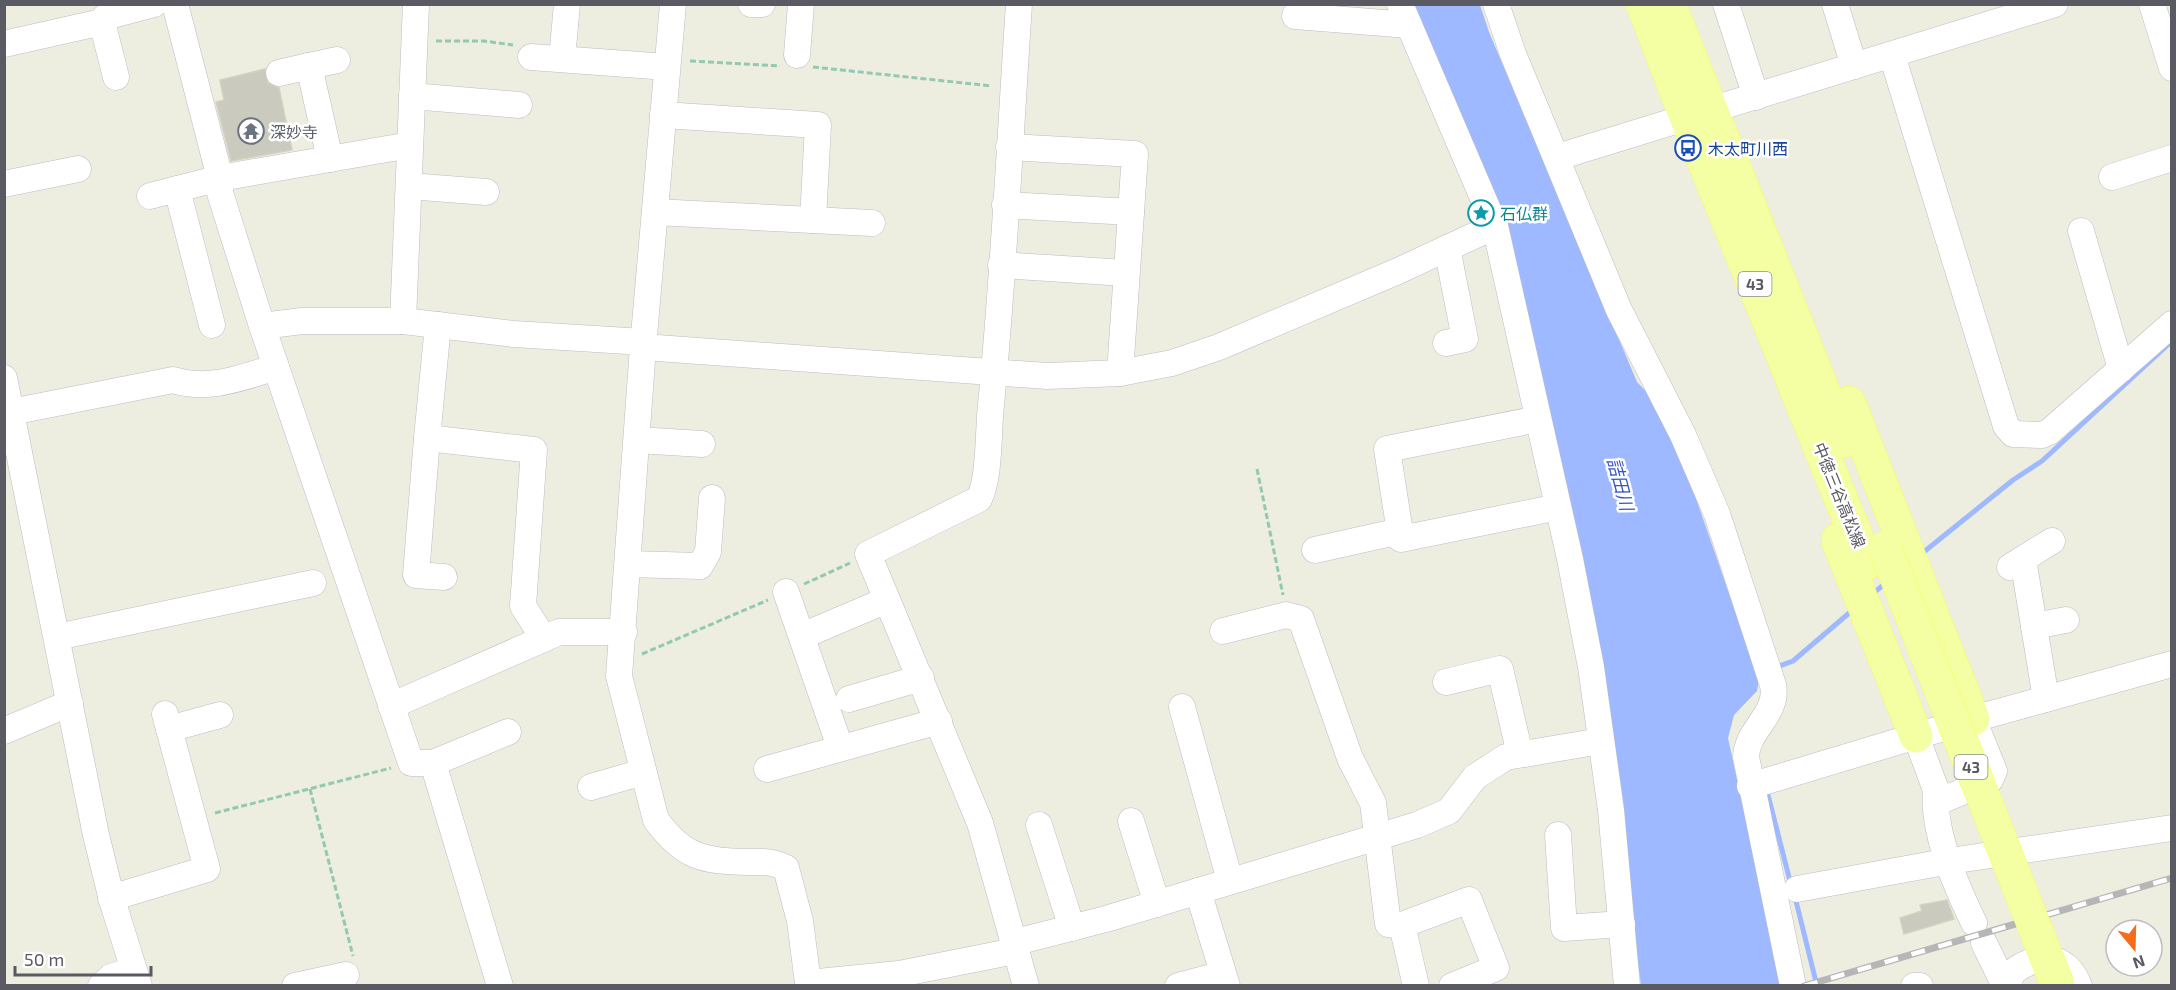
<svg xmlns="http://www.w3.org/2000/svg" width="2176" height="990" viewBox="0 0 2176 990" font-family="'Exo 2','Noto Sans JP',sans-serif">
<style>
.water{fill:#9eb9ff}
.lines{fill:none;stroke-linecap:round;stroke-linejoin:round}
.stream{stroke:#9eb9ff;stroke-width:5}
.building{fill:#cbcabf;stroke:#d2d2be;stroke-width:1.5}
.minor-casing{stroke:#bdbdc5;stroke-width:27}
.major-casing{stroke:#fcfd49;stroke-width:34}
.path{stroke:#93c9b1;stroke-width:3;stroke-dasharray:6 3;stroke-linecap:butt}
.minor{stroke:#fff;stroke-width:26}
.major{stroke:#f4ffa3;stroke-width:33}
.rail-casing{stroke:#b6b6b7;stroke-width:7}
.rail{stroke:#fff;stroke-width:4.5;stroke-dasharray:14;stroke-linecap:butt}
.major-bridge-casing{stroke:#fcfd49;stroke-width:34;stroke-linecap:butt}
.major-bridge{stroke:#f4ffa3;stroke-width:33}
.labels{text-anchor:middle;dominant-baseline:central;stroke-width:5;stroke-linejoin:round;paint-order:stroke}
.shield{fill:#fff;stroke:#8b8c91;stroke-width:1.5}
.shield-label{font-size:15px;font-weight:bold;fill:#595a62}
.worship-label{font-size:16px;fill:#5b616d;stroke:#fff;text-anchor:start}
.transit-label{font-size:16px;fill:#164399;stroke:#fff;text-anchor:start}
.culture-label{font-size:16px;fill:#0d838f;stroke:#fff;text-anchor:start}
.street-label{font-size:16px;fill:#595a62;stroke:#fff}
.water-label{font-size:18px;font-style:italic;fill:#3756cc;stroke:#fff}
</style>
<rect width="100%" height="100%" fill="#edede0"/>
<polygon class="water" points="1408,5 1480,5 1489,32 1637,382 1666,412 1759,680 1757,691 1734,715 1728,738 1782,985 1641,985 1595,660 1497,212"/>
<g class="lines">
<g class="stream">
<polyline points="1920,555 2013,480 2042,461 2172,341"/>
<polyline points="1871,595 1887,582"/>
<polyline points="1774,668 1793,661 1855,608"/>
<polyline points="1767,791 1791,885"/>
<polyline points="1795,897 1817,986"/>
</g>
</g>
<g class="building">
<polygon points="265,69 268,83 279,88 292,150 231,161 216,102 224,100 220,80"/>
<polygon points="1947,900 1954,919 1904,934 1900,918 1922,911 1920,905"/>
</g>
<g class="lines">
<g class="minor-casing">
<g id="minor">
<polyline points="175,4 220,178 220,193 262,326 411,763 433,763"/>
<path d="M 673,4 L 643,347 L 619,676 L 656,820 C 684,858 703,861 749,862 C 763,862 773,861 786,868 L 800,921 L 808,983"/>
<polyline points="751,4 762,4"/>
<path d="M 1019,4 C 1010,138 1004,272 991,405 C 988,431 990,478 979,499 L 868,554 L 980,823 L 1026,986"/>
<polyline points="1400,4 1495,226 1570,559 1591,667 1611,810 1627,986"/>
<path d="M 1496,4 L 1513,54 L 1619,310 L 1683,435 L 1717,514 L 1773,685 C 1779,714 1747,729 1746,757 L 1793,986"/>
<polyline points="1726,4 1756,97"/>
<polyline points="1835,4 1854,66"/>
<polyline points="2152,4 2172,68"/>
<polyline points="1295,16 1409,25"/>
<polyline points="102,22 105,17 154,4"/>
<polyline points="4,44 102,22 116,77"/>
<polyline points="797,55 801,4"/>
<polyline points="1892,55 2006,426 2013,434 2042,435 2049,432 2172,324"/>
<polyline points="531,57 667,67"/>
<polyline points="562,59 567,4"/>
<polyline points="279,73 309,66"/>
<polyline points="412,96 519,105"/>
<polyline points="663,115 818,125 813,220"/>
<polyline points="1009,147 1135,154 1120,373"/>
<polyline points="1558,157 2055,4"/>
<polyline points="330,159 309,66 337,60"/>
<polyline points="2112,177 2172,158"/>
<polyline points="4,184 78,169"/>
<polyline points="409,186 486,192"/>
<polyline points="177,189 212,325"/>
<polyline points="150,196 220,178 410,145"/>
<polyline points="1005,205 1131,212"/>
<polyline points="655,212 872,223"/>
<polyline points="2081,231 2121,369"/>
<polyline points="1001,265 1126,273"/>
<polyline points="403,321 416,4"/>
<polyline points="438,325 427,438 534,450 523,606 544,639"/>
<polyline points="262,326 302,321 403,321 514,334 644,342"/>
<polyline points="1446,343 1465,339 1447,248"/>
<polyline points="643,347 1047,376 1120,373 1172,363 1219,347 1398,271 1495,226"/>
<polyline points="4,378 96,835 112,900 139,986"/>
<path d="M 11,412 L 173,380 C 209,391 240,378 276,367"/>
<polyline points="1538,419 1387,449 1401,539 1558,507"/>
<polyline points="427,438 416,575 444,577"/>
<polyline points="637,440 702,444"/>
<polyline points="1315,550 1400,531"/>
<polyline points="2023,559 2046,699"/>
<polyline points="628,564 700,566 708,552 712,498"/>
<polyline points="2010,567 2052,541"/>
<polyline points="786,592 840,747"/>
<polyline points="2034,626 2066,620"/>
<polyline points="1223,631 1286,615 1301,619 1350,758 1373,803 1388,924 1402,925 1469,900 1496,968 1452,986"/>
<polyline points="802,636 887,600"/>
<polyline points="57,637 313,583"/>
<polyline points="1446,682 1500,669 1520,754"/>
<polyline points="849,699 921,678"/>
<polyline points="391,706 559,632 624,632"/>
<polyline points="1182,707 1230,881"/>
<polyline points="169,729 220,715"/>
<polyline points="4,731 70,703"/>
<polyline points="1916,736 1936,790 1945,799 1990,780 1994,771 1973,719"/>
<polyline points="767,769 939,721"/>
<polyline points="1750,786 1973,719 2172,664"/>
<polyline points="591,787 643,772"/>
<path d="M 1936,790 C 1932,831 1956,886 1974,923"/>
<polyline points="1131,821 1157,904"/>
<polyline points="1039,825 1072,928"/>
<polyline points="1558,835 1564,928 1622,924"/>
<polyline points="1797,889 1950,861 2172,828"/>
<polyline points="1198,891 1227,986"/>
<polyline points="111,898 207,869 165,714"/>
<polyline points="1402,925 1416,986"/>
<polyline points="1012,943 1106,919 1417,825 1449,811 1475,777 1506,757 1601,741"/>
<polyline points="1984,943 2005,986"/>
<polyline points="101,986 111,977 133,970"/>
<polyline points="295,986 346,975"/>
<polyline points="500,986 433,763 508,732"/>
<polyline points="809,986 808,983 899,974 1015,951"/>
<polyline points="1178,986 1223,974"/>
<polyline points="1914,986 1920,986"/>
<path d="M 2009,986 C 2008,966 2032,962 2046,956 C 2063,962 2073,969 2079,986"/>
</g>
</g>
<g class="major-casing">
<g id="major">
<polyline points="1643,4 1687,119 1867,563"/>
<polyline points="1669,4 1843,441"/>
<polyline points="1849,403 1973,719"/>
<polyline points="1838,540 1916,736"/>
</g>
</g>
<g class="path">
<polyline points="436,41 484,41 513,45"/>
<polyline points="690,61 780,66"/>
<polyline points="813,67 992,86"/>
<polyline points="1257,469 1283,595"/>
<polyline points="804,584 850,563"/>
<polyline points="642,654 768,600"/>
<polyline points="310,789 353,956"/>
<polyline points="215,813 391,768"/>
</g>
<use href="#minor" class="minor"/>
<use href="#major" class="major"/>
<g class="rail-casing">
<polyline id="rail" points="1804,986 2172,878"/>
</g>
<use href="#rail" class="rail"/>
<g class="major-bridge-casing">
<polyline id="major-bridge" points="1885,548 2058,986"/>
</g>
<use href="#major-bridge" class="major-bridge"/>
</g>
<defs>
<g id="temple-ring" transform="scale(1.35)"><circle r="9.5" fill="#fff" stroke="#6b7280" stroke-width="1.5"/><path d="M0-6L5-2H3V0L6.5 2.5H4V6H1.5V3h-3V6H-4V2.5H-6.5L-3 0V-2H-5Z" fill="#6b7280"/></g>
<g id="bus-ring" transform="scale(1.35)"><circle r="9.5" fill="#fff" stroke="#1a4fb4" stroke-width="1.5"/><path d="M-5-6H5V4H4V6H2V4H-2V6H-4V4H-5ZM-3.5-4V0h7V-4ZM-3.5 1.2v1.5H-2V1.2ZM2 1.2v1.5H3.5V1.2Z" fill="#1a4fb4"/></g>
<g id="sight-ring" transform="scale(1.35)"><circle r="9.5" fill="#fff" stroke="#0f9aa8" stroke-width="1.5"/><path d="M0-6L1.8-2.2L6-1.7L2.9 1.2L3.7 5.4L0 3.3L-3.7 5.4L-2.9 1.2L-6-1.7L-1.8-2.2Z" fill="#0f9aa8"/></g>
</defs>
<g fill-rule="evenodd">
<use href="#temple-ring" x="251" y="131"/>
<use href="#bus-ring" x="1688" y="148"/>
<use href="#sight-ring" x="1481" y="213"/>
</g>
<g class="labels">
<g class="shield">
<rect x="1738.5" y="272" width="33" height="24" rx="4.5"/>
<rect x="1954.5" y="755" width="33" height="24" rx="4.5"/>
</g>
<g class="shield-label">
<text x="1755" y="284">43</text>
<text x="1971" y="767">43</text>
</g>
<g class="worship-label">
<text x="270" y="131">深妙寺</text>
</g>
<g class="transit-label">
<text x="1708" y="148">木太町川西</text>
</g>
<g class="culture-label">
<text x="1500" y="213">石仏群</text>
</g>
<g class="street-label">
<text transform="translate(1840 495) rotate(68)">中徳三谷高松線</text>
</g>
<g class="water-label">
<text transform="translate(1621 484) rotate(75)">詰田川</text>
</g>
</g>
<rect width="2176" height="990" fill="none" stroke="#595a62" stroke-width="12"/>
<g transform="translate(2134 948) rotate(161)"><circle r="28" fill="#ffffff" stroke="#bdbdc0" stroke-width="1.5"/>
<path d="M0-4.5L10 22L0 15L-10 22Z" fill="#f76b1c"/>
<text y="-9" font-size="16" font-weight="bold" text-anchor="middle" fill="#595a62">N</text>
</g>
<path d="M15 966v9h136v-9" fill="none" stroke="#595a62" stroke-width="3"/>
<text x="24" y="966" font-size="18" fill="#595a62" stroke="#ffffff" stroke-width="4.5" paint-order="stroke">50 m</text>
</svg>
